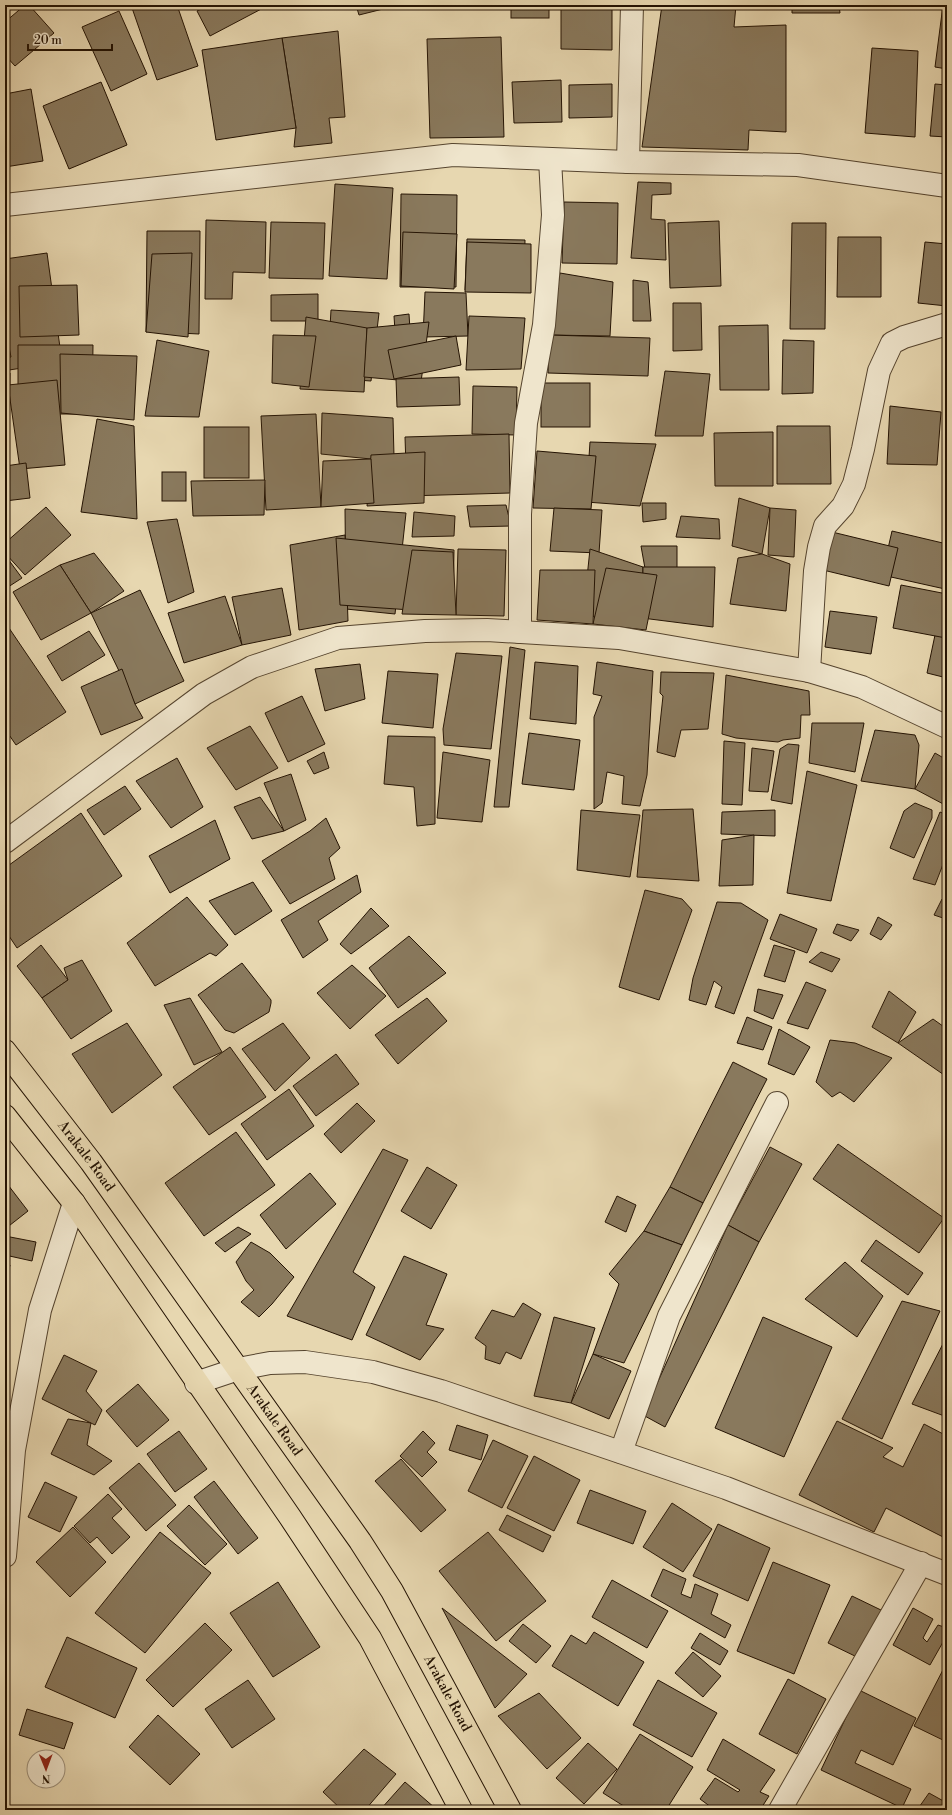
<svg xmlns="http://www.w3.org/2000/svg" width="952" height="1815" viewBox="0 0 952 1815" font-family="'Libre Bodoni',serif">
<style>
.building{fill:#89795d;stroke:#241303}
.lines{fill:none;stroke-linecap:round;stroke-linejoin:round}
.minor-casing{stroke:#55442e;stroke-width:24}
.major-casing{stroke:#241303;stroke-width:24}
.minor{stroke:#efe5cc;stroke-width:22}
.major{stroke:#e7d7b0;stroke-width:22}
.labels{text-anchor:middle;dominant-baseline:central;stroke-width:3;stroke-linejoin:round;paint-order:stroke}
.street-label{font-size:14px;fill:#241303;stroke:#efe5cc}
</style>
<rect width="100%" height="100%" fill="#e7d7b0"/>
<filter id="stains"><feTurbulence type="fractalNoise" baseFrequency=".005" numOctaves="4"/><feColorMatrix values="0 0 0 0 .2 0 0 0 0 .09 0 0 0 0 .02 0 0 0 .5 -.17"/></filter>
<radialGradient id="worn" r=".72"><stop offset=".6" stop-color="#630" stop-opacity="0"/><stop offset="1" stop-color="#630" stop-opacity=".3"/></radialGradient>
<g class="building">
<polygon points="25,5 29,5 54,33 15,66 5,55 5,22"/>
<polygon points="131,5 177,5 198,66 157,80"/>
<polygon points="209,5 266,5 267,6 210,36 197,11"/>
<polygon points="356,5 399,5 359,15"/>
<rect x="511" y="5" width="38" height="13"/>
<polygon points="662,5 736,5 734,27 786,25 786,132 749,130 748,150 642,147"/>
<polygon points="792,5 839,5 840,13 792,13"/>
<polygon points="943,5 947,5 947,69 935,67"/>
<polygon points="561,8 612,8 612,50 561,49"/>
<polygon points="119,11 147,74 111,91 82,27"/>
<polygon points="338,31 345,117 329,118 332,143 294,147 296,128 282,38"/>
<polygon points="501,37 504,137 430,138 427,39"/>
<polygon points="282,38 296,128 216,140 202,50"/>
<polygon points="872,48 918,51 915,137 865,133"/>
<polygon points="561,80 562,122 514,123 512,82"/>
<polygon points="101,82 127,145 69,169 43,106"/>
<polygon points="612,84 612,117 569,118 569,85"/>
<polygon points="935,84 947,85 947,137 930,136"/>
<polygon points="31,89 43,161 5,167 5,94"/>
<polygon points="638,182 671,183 671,194 652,195 651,219 665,220 666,260 631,258"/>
<polygon points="335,184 393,188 387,279 329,276"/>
<polygon points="401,194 457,195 456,287 400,287"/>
<polygon points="564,202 618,203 617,264 562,263"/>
<polygon points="206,220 266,222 265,273 233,272 232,299 205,299"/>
<polygon points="719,221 721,286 670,288 668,223"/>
<polygon points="271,222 325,223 323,279 269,278"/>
<polygon points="792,223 826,223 825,329 790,329"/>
<polygon points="147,231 200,231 199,334 179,333 179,303 161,303 160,329 146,332"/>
<polygon points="403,232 457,234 454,289 401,286"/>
<polygon points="838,237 881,237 881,297 837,297"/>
<polygon points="467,239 525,240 524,292 465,290"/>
<polygon points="467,242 531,244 531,293 465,292"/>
<polygon points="925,242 947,244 947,306 918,303"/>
<polygon points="47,253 62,362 9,370 5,338 5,259"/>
<polygon points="192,253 188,337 146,332 152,254"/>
<polygon points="560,273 613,282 610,336 549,335"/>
<polygon points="633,280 648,282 651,321 633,321"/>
<polygon points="77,285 79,335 20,337 19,286"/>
<polygon points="425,292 466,293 468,336 423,337"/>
<polygon points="318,294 318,321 271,321 271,295"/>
<polygon points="673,303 701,303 702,350 673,351"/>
<polygon points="331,310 379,313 371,381 327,378"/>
<polygon points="409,314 410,330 395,331 394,316"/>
<polygon points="469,316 525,318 521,369 466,370"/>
<polygon points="306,317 367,328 364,392 300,389"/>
<polygon points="429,322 421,382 364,377 367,328"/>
<polygon points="768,325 769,390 720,390 719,326"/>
<polygon points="5,326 11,357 5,358"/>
<polygon points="273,335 316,336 309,387 272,383"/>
<polygon points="549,335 650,338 648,376 548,373"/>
<polygon points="456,336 461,365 394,379 388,350"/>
<polygon points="157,340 209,351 199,417 145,416"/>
<polygon points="783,340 814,341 813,393 782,394"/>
<polygon points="18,345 93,345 92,414 18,414"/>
<polygon points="60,354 137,356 134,420 61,413"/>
<polygon points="665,371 710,374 703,436 655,436"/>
<polygon points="10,373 9,457 5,457 5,374"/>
<polygon points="459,377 460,405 397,407 396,379"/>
<polygon points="57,380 65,465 20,469 8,385"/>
<rect x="541" y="383" width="49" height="44"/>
<polygon points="473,386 517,387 516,435 472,434"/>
<polygon points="890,406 941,412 937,465 887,464"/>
<polygon points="322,413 393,418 395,495 374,495 371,459 321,454"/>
<polygon points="316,414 321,507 266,510 261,416"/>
<polygon points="97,419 134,426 137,519 81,512"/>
<polygon points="777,426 830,426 831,484 777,484"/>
<rect x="204" y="427" width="45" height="51"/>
<polygon points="773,432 773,486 715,486 714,433"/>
<polygon points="509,434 510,493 407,496 405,437"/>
<polygon points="590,442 656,444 640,506 586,502"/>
<polygon points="537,451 596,456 591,509 533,508"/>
<polygon points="425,452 424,503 367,506 371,455"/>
<polygon points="371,459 374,503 321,507 323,461"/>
<polygon points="26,463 30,498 5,501 5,466"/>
<rect x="162" y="472" width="24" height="29"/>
<polygon points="265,480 264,515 193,516 191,481"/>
<polygon points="739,498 770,508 762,554 732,546"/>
<polygon points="642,503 666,503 666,519 643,522"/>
<polygon points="506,505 511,526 470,527 467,506"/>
<polygon points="46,507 71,535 25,575 5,553 5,543"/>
<polygon points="554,508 602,510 599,553 550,551"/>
<polygon points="770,508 796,510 794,557 768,555"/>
<polygon points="345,509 406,513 395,614 346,609"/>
<polygon points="414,512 455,516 454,536 412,537"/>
<polygon points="681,516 719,519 720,539 676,537"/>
<polygon points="177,519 194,592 168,603 147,522"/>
<polygon points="892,531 947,544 947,581 945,589 882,575"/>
<polygon points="832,532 898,548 889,586 823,570"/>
<polygon points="345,535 348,621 299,630 290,545"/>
<polygon points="336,538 454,550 453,613 340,605"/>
<polygon points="641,546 677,546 677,571 646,574"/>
<polygon points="458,549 506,550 504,616 456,615"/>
<polygon points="590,549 643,567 642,618 583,616"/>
<polygon points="412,550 453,552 456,615 402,614"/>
<polygon points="94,553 124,591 91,613 60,565"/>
<polygon points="762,554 790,564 786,611 730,604 738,558"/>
<polygon points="5,555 22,578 5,589"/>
<polygon points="60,565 91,613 41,640 13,592"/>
<polygon points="643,567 715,567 713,627 642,618"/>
<polygon points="606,568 657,575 646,630 593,624"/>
<polygon points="540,570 595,570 593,624 537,620"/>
<polygon points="947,578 947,678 927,673"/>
<polygon points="901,585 947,594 946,638 893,628"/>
<polygon points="282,588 291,635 242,645 232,597"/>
<polygon points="140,590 184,681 135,704 91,613"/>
<polygon points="225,596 242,645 184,663 168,613"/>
<polygon points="830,611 877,617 871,654 825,647"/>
<polygon points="9,628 66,712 16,745 5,729 5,631"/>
<polygon points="89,631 105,655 62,681 47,656"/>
<polygon points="510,647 525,650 509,807 494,807"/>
<polygon points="456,653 502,656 491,749 444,745 443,729"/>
<polygon points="535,662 578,666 576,724 530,719"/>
<polygon points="597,662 653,671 647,775 640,806 622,804 624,776 607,772 602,803 594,809 594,717 602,696 593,694"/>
<polygon points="360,664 365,699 325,711 315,669"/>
<polygon points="122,669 135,704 143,718 101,735 81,687"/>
<polygon points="388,671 438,674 433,728 382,723"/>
<polygon points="661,672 714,673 708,729 681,730 675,757 657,752 663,696 660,693"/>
<polygon points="726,675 809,691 810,715 801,715 800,738 783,740 778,742 736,738 722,734"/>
<polygon points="302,696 325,744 288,762 265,713"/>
<polygon points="812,723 864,723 855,772 809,763"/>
<polygon points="250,726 278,768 236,790 207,748"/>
<polygon points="875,730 915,735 919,745 915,789 861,781"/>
<polygon points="529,733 580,740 574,790 522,784"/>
<polygon points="388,736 435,737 435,824 417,826 414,787 384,784"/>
<polygon points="724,741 745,743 742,805 722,804"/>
<polygon points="788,744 799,745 792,804 771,800 780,749"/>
<polygon points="752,748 774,751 768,792 749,791"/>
<polygon points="324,752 329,768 314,774 307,761"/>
<polygon points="443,752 490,760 482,822 437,818"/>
<polygon points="935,753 947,760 947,806 915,789"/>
<polygon points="177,758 203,807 171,828 136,781"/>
<polygon points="807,771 857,785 831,901 787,893"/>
<polygon points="291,774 306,820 284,831 264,783"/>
<polygon points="125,786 141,809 104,835 87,810"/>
<polygon points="260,797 284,831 252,839 234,807"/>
<polygon points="915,803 932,810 932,818 914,858 890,848 904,811"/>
<polygon points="693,809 699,881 637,877 643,810"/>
<polygon points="581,810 640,815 630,877 577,870"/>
<polygon points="775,810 775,836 721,834 722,812"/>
<polygon points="940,812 947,815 947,854 935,885 913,879"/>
<polygon points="81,813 122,876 17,948 5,930 5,868"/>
<polygon points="326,818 340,848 329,858 335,879 290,904 262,861 310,831"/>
<polygon points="215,820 230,859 170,893 149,856"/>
<polygon points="754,835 753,885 719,886 722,840"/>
<polygon points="357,875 361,892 318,921 328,940 303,958 281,920"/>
<polygon points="253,882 272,911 235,935 209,901"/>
<polygon points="645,890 682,899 692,910 659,1000 619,987"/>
<polygon points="187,897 228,945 216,956 210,953 155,986 127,943"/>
<polygon points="942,899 947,902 946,919 934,915"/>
<polygon points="717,902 741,903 768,920 734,1014 715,1007 722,987 714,981 706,1005 689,1000 693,978"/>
<polygon points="371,908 389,926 351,954 340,944"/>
<polygon points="780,914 817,929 807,953 770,939"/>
<polygon points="878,917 892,925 881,940 870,934"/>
<polygon points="837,924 859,930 851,941 833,933"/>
<polygon points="409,936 446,973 398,1008 369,968"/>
<polygon points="41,945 68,980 42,998 17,966"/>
<polygon points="774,945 795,951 785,982 764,976"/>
<polygon points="821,952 840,959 832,972 809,962"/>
<polygon points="82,960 112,1011 71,1039 42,998 68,980 64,968"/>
<polygon points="242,963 271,1000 271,1003 269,1012 234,1033 225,1030 198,995"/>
<polygon points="352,965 386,996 350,1029 317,993"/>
<polygon points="806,982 826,990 808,1029 787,1023"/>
<polygon points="758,989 783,995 773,1019 754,1011"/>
<polygon points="889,991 916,1012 898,1043 872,1027"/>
<polygon points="190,998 222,1052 194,1065 164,1005"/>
<polygon points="427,998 447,1021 398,1064 375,1035"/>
<polygon points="747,1017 772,1027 763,1050 737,1043"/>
<polygon points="933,1019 947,1029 947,1077 898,1043"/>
<polygon points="127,1023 162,1075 112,1113 72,1054"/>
<polygon points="283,1023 310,1058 275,1091 242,1049"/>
<polygon points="779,1029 810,1047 794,1075 768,1064"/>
<polygon points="830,1040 855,1043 892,1058 854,1102 840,1092 832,1097 816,1082"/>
<polygon points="230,1047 266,1097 209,1135 173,1087"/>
<polygon points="336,1054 359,1084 316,1116 293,1086"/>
<polygon points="733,1062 767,1079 703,1203 670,1187"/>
<polygon points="289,1089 314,1126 267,1160 241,1124"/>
<polygon points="357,1103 375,1121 341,1153 324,1134"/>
<polygon points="236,1132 275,1185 204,1236 165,1183"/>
<polygon points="838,1144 944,1218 919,1253 813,1179"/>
<polygon points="770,1147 802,1164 759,1242 728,1225"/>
<polygon points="383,1149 408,1160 353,1272 375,1287 352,1340 287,1316"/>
<polygon points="427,1167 457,1185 431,1229 401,1211"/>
<polygon points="310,1173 336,1204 286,1249 260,1215"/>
<polygon points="5,1181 28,1211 5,1229"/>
<polygon points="670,1187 703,1203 682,1245 644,1231"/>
<polygon points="617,1196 636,1205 626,1232 605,1222"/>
<polygon points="728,1225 759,1242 665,1427 643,1415"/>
<polygon points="238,1227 251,1234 225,1252 215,1243"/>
<polygon points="644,1231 682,1245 624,1363 593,1354 619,1284 609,1274"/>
<polygon points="5,1236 36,1242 32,1261 5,1255"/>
<polygon points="876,1240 923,1273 908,1295 861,1261"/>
<polygon points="251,1242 270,1253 294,1277 272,1304 259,1317 241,1302 254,1290 246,1281 236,1262"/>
<polygon points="404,1256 447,1274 426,1325 444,1329 420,1360 366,1335"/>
<polygon points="845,1262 883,1296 857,1337 805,1299"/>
<polygon points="5,1264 10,1265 5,1284"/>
<polygon points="902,1301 940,1311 882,1439 842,1419"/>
<polygon points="523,1303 541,1314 521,1359 506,1352 500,1364 485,1359 486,1346 475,1338 492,1310 514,1317"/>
<polygon points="554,1317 595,1328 571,1403 534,1396"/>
<polygon points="763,1317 832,1347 784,1457 715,1428"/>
<polygon points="947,1336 947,1417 912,1404"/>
<polygon points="593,1354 631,1371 609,1419 571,1403"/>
<polygon points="64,1355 97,1371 86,1391 102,1410 95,1425 42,1399"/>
<polygon points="138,1384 169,1420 137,1447 106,1411"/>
<polygon points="68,1419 91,1423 87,1445 112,1461 94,1475 51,1454"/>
<polygon points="837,1421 893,1448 883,1457 903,1467 924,1424 947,1436 947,1539 886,1508 874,1532 799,1495"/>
<polygon points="457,1425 488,1435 481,1460 449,1450"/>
<polygon points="179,1431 207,1469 175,1492 147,1454"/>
<polygon points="423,1431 435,1443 427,1452 437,1462 422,1477 400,1456"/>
<polygon points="493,1440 528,1456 502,1508 468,1491"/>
<polygon points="534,1456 580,1480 554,1531 507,1508"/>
<polygon points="401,1459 446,1510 421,1532 375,1481"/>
<polygon points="139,1463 176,1505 146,1531 109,1488"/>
<polygon points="214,1481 258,1538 238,1554 194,1497"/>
<polygon points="45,1482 77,1497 60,1532 28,1517"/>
<polygon points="590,1490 646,1511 633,1544 577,1523"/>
<polygon points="108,1494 122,1509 112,1518 130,1537 112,1554 97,1537 90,1543 74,1526"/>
<polygon points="672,1503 712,1529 683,1572 643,1547"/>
<polygon points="189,1505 227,1544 205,1565 167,1526"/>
<polygon points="507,1515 551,1536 543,1552 499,1530"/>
<polygon points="718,1524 770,1548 748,1601 693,1576"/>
<polygon points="73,1527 106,1562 70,1597 36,1562"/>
<polygon points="160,1532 211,1573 145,1653 95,1613"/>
<polygon points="488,1532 546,1601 496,1641 439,1571"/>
<polygon points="773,1562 830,1585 794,1674 737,1651"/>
<polygon points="663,1569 686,1579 681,1594 691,1598 695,1584 718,1594 711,1614 731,1625 725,1638 651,1596"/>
<polygon points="612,1580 668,1611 647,1648 592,1617"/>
<polygon points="278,1582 320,1647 273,1677 230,1613"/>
<polygon points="852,1596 883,1611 859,1658 828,1643"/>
<polygon points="442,1608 527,1674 495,1708"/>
<polygon points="913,1608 933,1619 923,1638 927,1642 938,1625 947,1628 947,1635 930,1665 893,1645"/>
<polygon points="205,1623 232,1650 173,1707 146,1680"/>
<polygon points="523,1624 551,1646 536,1663 509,1641"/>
<polygon points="594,1632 644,1662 618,1706 552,1666 571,1635 586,1644"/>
<polygon points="700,1633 728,1651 720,1665 691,1648"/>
<polygon points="67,1637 137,1668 115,1718 45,1687"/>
<polygon points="693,1652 721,1676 703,1697 675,1673"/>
<polygon points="947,1662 947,1742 914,1726"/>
<polygon points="788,1679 826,1699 797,1754 759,1734"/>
<polygon points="248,1680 275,1719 232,1748 205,1709"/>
<polygon points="658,1680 717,1713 692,1757 633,1725"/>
<polygon points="859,1690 916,1718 893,1765 861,1750 855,1763 911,1789 902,1808 821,1770"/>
<polygon points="539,1693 581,1738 547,1769 498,1716"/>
<polygon points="27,1709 73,1723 64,1749 19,1735"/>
<polygon points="158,1715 200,1754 170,1785 129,1747"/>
<polygon points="640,1734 693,1767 666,1810 630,1810 603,1793"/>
<polygon points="723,1739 775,1770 760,1792 769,1796 760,1810 715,1810 700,1799 715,1778 738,1792 740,1790 707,1770"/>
<polygon points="588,1743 617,1769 584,1804 556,1778"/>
<polygon points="364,1749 396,1774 365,1810 342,1810 323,1792"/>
<polygon points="405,1782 435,1808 433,1810 380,1810"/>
<polygon points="929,1793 947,1803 947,1810 917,1810"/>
</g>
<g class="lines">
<g class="minor-casing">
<g id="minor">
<polyline points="628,162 632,5"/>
<polyline points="5,205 453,155 628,162 798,165 947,186"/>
<polyline points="520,632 520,514 526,423 544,325 553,215 550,159"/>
<polyline points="809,671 815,571 819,547 825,526 843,506 854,484 863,449 879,371 892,343 904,337 947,324"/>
<polyline points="5,842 204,694 252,667 338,638 425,631 487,630 619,638 809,671 862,687 947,727"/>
<polyline points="196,1383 238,1369 270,1363 305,1362 373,1372 441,1391 726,1488 947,1574"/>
<polyline points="621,1452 669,1316 777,1103"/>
<polyline points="5,1556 14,1450 40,1310 74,1203"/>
<polyline points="780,1810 921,1563"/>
</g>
</g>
<g class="major-casing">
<g id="major">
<path id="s1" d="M 5,1051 L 91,1162 L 360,1541 L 392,1591 L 510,1810"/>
<polyline points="5,1116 74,1203 290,1517 370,1638 461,1810"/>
</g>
</g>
<use href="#minor" class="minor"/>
<use href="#major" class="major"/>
</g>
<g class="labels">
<g class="street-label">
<text stroke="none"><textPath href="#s1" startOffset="133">Arakale Road</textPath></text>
<text stroke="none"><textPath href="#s1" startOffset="457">Arakale Road</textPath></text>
<text stroke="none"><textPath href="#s1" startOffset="781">Arakale Road</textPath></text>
</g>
</g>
<rect width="952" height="1815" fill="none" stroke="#e7d7b0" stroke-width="20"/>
<rect x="6" y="6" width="940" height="1803" fill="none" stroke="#241303" stroke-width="2"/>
<rect x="10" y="10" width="932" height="1795" fill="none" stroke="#241303"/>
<g transform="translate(46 1769) rotate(179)"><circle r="19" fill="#efe5cc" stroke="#9e917c"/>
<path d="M0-3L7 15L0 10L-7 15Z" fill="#8f2418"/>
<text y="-6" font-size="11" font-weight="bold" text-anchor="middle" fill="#241303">N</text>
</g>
<path d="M28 44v6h84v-6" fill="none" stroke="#241303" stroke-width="2"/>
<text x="34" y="44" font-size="12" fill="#241303" stroke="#efe5cc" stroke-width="3" paint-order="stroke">20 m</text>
<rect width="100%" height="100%" filter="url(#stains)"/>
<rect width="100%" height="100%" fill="url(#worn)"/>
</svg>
